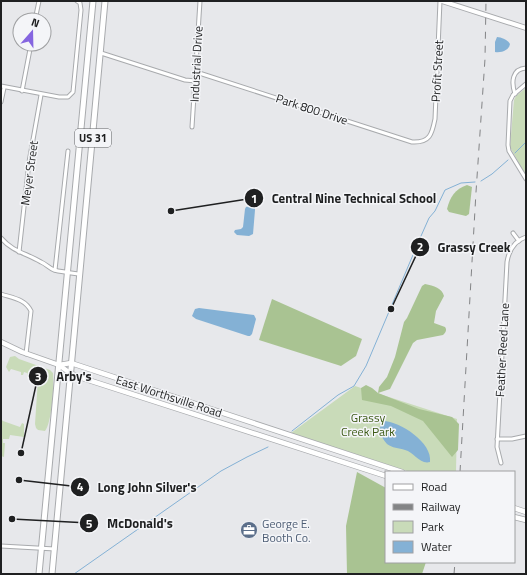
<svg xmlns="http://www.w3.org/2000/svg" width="527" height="575" viewBox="0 0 527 575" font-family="'Titillium Web',sans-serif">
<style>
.green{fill:#c9dbb9}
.forest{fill:#a9c392}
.water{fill:#84b1d5}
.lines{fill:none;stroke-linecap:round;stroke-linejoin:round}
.stream{stroke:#84b1d5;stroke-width:1}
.minor-casing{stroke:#a8aaad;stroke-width:5}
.tertiary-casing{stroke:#a8aaad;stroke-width:6}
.secondary-casing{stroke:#a8aaad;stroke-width:6}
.primary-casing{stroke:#a8aaad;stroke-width:7}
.minor{stroke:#fff;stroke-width:3}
.tertiary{stroke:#fff;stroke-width:4}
.secondary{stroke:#fff;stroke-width:4.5}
.primary{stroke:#fff;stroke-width:5}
.rail{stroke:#838486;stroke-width:1;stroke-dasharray:7 7;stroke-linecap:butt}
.labels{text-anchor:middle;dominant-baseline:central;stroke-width:3;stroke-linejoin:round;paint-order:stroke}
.shield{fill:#f4f5f8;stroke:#5f6062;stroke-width:1}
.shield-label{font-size:11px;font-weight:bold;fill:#1f2021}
.street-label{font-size:12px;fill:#1f2021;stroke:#f4f5f8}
.park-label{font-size:12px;fill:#3c5a15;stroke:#f4f5f8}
.service-label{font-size:12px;fill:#4e5e75;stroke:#f4f5f8;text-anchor:start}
.leader{fill:none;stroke:#1f2021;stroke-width:1.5}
.callout-dot{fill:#1f2021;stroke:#f4f5f8;stroke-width:1.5}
.mark-label{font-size:12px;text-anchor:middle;font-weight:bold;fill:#fff}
.callout-label{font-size:13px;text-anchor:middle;font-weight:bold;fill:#1f2021;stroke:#f4f5f8;stroke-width:3;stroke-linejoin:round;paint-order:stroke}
</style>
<rect width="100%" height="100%" fill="#e7e8eb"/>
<g class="green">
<polygon points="526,88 526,172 525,174 510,147 514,100 516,96"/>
<path d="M 15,356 L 19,359 L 50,370 L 53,373 C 54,385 52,423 45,431 L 38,430 L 36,428 L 35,424 L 38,379 L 36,378 L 27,376 L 27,373 L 24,372 L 23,375 L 21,375 L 21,372 L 11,369 L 9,372 L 6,367 L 10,357 Z"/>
<polygon points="355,386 457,419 456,472 410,472 291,433"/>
<polygon points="1,419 3,421 20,427 22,423 24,424 24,437 10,435 9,439 3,439 3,443 5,443 4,457 1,456"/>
</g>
<g class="forest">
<path d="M 467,185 L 472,187 L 469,214 L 466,216 L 449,212 L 447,209 C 450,197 455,189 467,185 Z"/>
<path d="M 425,284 C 434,286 442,288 444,296 L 436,311 L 434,323 L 445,327 C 447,330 446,332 443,335 L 417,340 L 413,343 L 390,389 L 378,393 L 419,409 L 452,417 L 459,424 L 458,450 L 452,457 L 423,421 L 391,406 L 362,400 L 361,388 L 366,385 L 372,388 L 378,393 L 379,387 L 387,377 L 395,357 L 404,322 L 407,318 L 422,286 Z"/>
<polygon points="272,299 362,339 356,356 341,366 259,340"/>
<polygon points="357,472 386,488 386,562 426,562 422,574 347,574 346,526"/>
</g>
<g class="water">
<path d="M 497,37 C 501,37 508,40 510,44 C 509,50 502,53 495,52 L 495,42 Z"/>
<polygon points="249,206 255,208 255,210 253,234 249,236 237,235 234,232 235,230 241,229 243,227 245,209 246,207"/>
<polygon points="199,308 254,315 256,319 252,334 250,336 248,336 196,319 192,316 195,309"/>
<path d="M 383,421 C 400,421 433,443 430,462 C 420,465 414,452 405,450 C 399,448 392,448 387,444 C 383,440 381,435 379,430 Z"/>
</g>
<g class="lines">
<g class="stream">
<polyline points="515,153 526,142"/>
<polyline points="481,181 492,174 508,160"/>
<polyline points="292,431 338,395 354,386 366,366 421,236 429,218 435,211 445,190 461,183 475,182"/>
<polyline points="74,574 221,471 247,457 268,447"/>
</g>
<g class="minor-casing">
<g id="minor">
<polyline points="35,20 39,1"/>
<polyline points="101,53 185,80 196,81"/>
<path d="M 196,72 L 412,142 C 430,143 432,134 435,119 L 440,1"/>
<polyline points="526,84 513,95 510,101 508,145 509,151 526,179"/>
<polyline points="1,86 59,97 68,97 73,92 81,10 80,3 77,1"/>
<polyline points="22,91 31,44"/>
<path d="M 515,94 C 511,82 512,69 526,68"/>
<polyline points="1,102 4,88"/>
<polyline points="192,127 200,1"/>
<polyline points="513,233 519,241"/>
<path d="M 1,238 C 13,252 26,253 41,262 C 46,264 49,268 54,270 C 62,272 71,273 79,274"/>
<polyline points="19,252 29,162 41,95"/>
<polyline points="55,270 68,151"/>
<path d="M 1,294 C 13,298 25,299 31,311 L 26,354"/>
<polyline points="497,439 512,439 526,436"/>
<path d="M 501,463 L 497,447 L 507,262 C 509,250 514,241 526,237"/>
<polyline points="1,546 55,549"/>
</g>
</g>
<g class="tertiary-casing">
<polyline id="tertiary" points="442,1 526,28"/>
</g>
<g class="secondary-casing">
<g id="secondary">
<polyline points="1,342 22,352 59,365 70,373 79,377 386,476"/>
<polyline points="59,365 71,363 402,472"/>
<polyline points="514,508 526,512"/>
<polyline points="514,517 526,520"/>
</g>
</g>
<g class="primary-casing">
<g id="primary">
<polyline points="39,574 93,1"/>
<polyline points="52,574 105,1"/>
</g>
</g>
<use href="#minor" class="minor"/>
<use href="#tertiary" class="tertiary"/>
<use href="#secondary" class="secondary"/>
<use href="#primary" class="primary"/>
<g class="rail">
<polyline points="460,472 476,192 485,59 486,1"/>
<polyline points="454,574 455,562"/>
</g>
</g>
<defs>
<g id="office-disc" transform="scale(0.9)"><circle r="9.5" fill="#5c6f8a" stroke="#f4f5f8"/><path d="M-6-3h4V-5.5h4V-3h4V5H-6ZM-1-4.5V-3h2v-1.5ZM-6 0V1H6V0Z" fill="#fff"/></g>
</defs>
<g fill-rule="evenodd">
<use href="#office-disc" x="249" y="530"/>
</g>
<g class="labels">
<rect class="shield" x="75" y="129" width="36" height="18" rx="3"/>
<g class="shield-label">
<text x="93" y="138">US 31</text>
</g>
<g class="street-label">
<text transform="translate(196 64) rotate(-87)">Industrial Drive</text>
<text transform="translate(437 71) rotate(-87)">Profit Street</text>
<text transform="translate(312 109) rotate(18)">Park 800 Drive</text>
<text transform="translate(29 173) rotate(-82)">Meyer Street</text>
<text transform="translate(502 350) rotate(-87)">Feather Reed Lane</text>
<text transform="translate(169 396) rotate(18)">East Worthsville Road</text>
</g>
<g class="park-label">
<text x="368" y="417">Grassy<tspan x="368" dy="14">Creek Park</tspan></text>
</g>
<g class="service-label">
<text x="262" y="523">George E.<tspan x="262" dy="14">Booth Co.</tspan></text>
</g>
</g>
<path class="leader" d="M171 211L254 198M391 309L420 247M21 453L38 376M19 480L80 487M12 519L89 523"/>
<g class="callout-dot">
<circle cx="171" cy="211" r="4"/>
<circle cx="391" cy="309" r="4"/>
<circle cx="21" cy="453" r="4"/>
<circle cx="19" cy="480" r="4"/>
<circle cx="12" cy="519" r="4"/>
<circle cx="254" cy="198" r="10"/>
<circle cx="420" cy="247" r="10"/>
<circle cx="38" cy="376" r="10"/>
<circle cx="80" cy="487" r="10"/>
<circle cx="89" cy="523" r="10"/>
</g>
<g class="mark-label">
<text x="254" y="203">1</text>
<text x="420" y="251">2</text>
<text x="38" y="381">3</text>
<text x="80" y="491">4</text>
<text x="89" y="528">5</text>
</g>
<g class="callout-label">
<text x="354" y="203">Central Nine Technical School</text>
<text x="474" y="252">Grassy Creek</text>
<text x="74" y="381">Arby's</text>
<text x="147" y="492">Long John Silver's</text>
<text x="140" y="528">McDonald's</text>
</g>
<rect width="527" height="575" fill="none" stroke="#1f2021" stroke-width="4"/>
<rect x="385" y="471" width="130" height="92" fill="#f4f5f8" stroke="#9fa0a2"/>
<rect x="393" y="484" width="20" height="6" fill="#ffffff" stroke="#9fa0a2"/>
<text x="421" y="491" font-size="12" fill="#1f2021">Road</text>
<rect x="393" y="504" width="20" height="6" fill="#838486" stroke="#9fa0a2"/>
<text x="421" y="511" font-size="12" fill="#1f2021">Railway</text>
<rect x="393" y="521" width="20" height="12" fill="#c9dbb9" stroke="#9fa0a2"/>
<text x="421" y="531" font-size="12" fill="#1f2021">Park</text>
<rect x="393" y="541" width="20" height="12" fill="#84b1d5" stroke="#9fa0a2"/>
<text x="421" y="551" font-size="12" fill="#1f2021">Water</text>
<g transform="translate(32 32) rotate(20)"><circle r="19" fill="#f4f5f8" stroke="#9fa0a2"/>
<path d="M0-3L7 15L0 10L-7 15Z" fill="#8565e0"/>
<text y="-6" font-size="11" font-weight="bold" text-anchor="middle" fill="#1f2021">N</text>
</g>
</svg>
